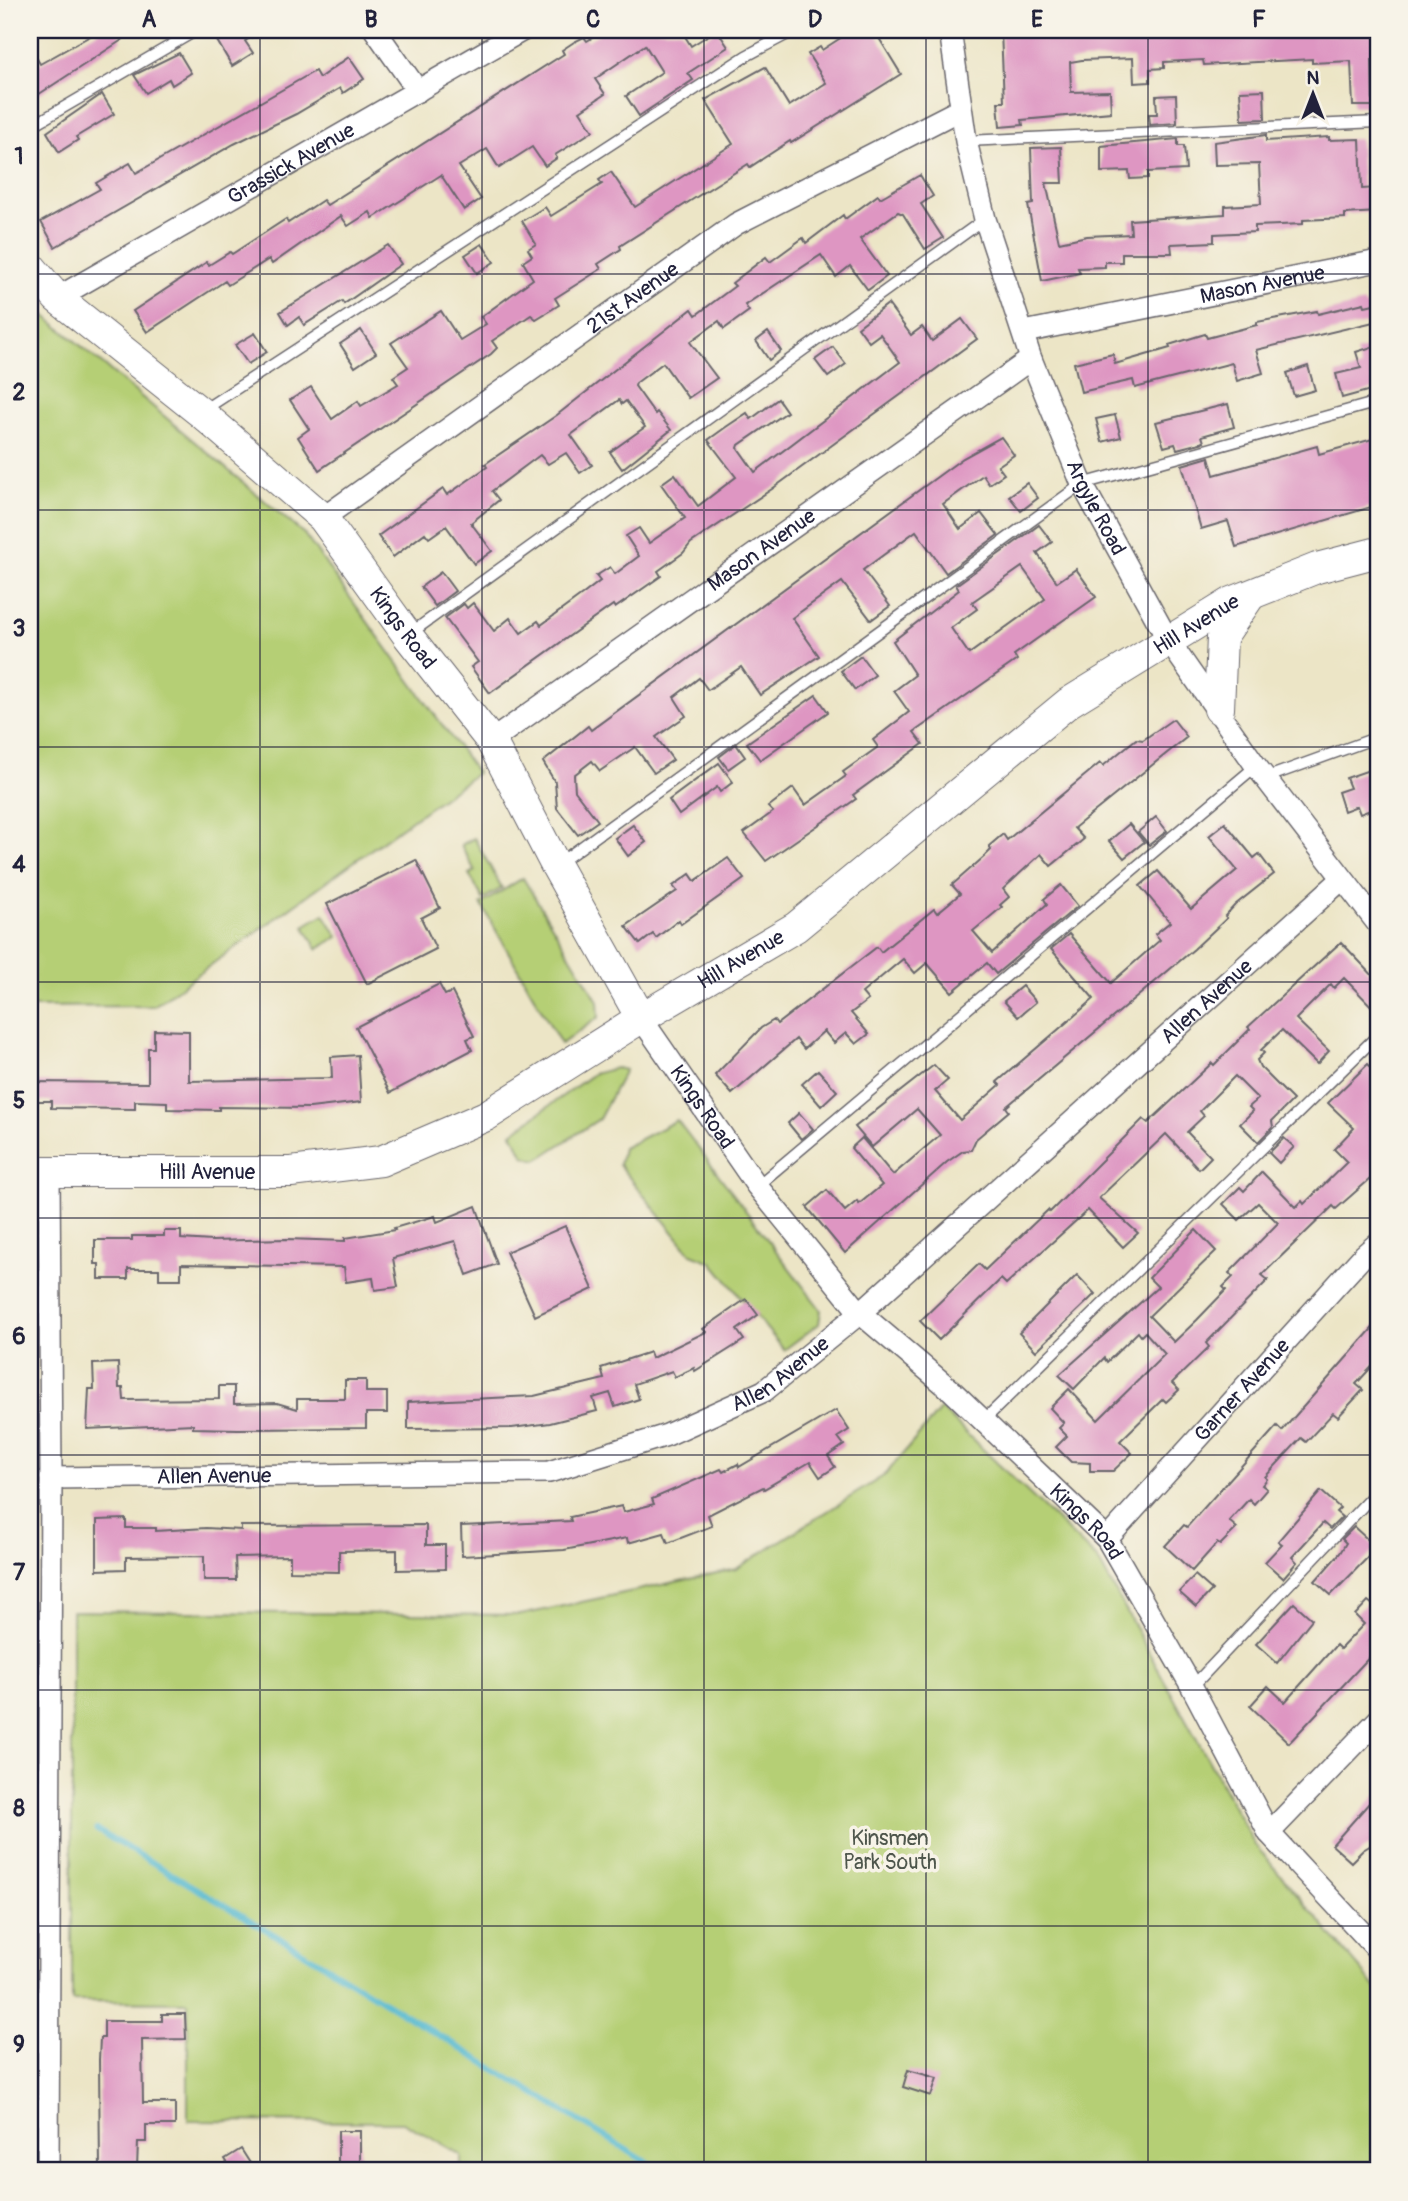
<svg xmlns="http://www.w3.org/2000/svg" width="1408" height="2201" viewBox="0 0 1408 2201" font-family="Pangolin,sans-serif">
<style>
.green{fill:#b5cf74;stroke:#6c7858;stroke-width:2}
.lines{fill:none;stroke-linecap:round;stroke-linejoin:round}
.stream{stroke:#51b8cf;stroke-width:6}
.building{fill:#de96c2;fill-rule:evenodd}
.lane-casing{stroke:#69666c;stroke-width:13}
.street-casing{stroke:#69666c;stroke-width:24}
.secondary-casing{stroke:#69666c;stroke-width:32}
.lane{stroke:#fff;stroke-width:10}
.street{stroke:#fff;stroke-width:21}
.secondary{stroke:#fff;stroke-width:30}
.grid{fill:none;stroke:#22223b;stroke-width:2;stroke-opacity:0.55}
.labels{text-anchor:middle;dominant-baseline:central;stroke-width:7;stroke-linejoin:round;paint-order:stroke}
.street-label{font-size:21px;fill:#22223b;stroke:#f7f3e8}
.park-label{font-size:21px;fill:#4e564c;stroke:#f7f3e8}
.neatline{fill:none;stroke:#22223b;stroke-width:2.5}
.grid-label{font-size:23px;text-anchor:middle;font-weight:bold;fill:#22223b}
</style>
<rect width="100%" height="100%" fill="#f7f3e8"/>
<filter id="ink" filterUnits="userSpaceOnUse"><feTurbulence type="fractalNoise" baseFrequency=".0143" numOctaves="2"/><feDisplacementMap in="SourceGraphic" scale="14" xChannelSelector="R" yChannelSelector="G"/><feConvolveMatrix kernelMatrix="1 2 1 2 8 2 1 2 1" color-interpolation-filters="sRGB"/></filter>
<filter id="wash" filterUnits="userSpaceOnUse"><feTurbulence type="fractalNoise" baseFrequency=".00686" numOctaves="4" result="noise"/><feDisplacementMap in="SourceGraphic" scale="28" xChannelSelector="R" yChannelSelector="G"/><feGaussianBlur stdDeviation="1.57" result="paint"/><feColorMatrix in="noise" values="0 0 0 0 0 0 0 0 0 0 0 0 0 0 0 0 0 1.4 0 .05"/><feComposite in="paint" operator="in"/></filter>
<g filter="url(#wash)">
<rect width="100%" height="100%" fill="#ece5c6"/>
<g class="green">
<polygon points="30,303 304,534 477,773 154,1006 30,1007"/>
<polygon points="474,838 502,888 483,899 469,874 475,871 461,845"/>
<polygon points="523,878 598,1001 599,1017 561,1044 481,904"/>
<polygon points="324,914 338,937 317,949 304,926"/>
<polygon points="616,1068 625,1070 599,1119 537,1160 524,1156 512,1133 593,1074"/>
<polygon points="677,1120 821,1310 819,1324 784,1350 712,1262 691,1254 619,1165 623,1148"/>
<polygon points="941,1409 1098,1560 1255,1845 1378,1990 1378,2171 461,2171 461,2155 403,2122 188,2121 188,2002 72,2001 72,1611 521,1615 736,1569 885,1475"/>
</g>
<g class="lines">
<polyline class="stream" points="97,1830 275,1935 661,2171"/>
</g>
<g id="blocks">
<g class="building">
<polygon points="101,30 116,30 122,40 30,100 30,46 40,64"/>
<polygon points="232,30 264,30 245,41 253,53 232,66 216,39"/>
<polygon points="605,30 681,30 691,46 717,30 728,47 688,73 693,80 639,116 626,96 662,72 645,45 595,79 605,94 580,111 593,131 555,155 557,158 545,166 532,147 499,168 487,149 459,166 481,199 464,210 441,175 373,218 370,212 348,226 341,216 272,264 269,259 228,285 225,281 147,332 133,311 207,262 209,265 230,252 232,254 286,219 288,223 323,200 327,205 564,54 562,50 574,42 584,37 587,41"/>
<polygon points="853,30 874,30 901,74 791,143 790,141 750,167 748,164 620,246 621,249 598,264 601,269 555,298 559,305 536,319 531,315 492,341 497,348 491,354 319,470 298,437 309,429 290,400 311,387 332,419 358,401 361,406 398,384 393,377 408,367 391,343 441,311 460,340 486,324 481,317 533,279 523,262 532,256 528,249 536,244 522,221 545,207 551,216 602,184 599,180 611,172 635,207 733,144 705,100 765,67 789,106 826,83 808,54 820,47 822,50"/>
<polygon points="1026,30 1026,35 1378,35 1378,60 1372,60 1373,106 1353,106 1351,61 1312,63 1312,59 1204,65 1203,60 1164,62 1164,68 1150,69 1150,82 1134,83 1133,58 1082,60 1070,62 1071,92 1110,91 1111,112 1022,120 1023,125 1000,127 998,102 1004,102 1001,31"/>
<polygon points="179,53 191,73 172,85 169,79 146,93 134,75"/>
<polygon points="349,57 364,79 343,93 340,88 296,114 234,144 55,247 41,222 100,189 96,183 130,163 136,173 315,71 319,78"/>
<polygon points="1264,90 1265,119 1242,120 1240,91"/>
<polygon points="102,94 114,114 76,137 78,140 59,152 47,132"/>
<polygon points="1176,95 1177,123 1150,125 1149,114 1157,114 1156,96"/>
<polygon points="1266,135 1266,141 1329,137 1329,140 1360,139 1362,189 1378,188 1378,212 1345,214 1345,218 1303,220 1303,224 1255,226 1255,232 1214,234 1214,242 1171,244 1172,253 1122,253 1122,262 1105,262 1105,267 1078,268 1080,273 1042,281 1028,205 1033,204 1031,148 1061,147 1063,183 1046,183 1059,242 1087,236 1131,234 1130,220 1225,214 1225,206 1261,204 1259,164 1215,165 1214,142"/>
<polygon points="1178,139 1178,146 1184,146 1186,170 1148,172 1148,178 1130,179 1129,171 1101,172 1101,146"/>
<polygon points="920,175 933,196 921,204 943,238 925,249 903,214 898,212 860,239 887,276 868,290 850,266 836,277 821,255 745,305 749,311 724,329 719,321 690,342 717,378 688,398 663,363 636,383 635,386 655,414 657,412 671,430 622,469 610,452 645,427 626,401 622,404 619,400 571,435 592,465 580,473 566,453 548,464 540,455 492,491 499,500 471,523 492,551 474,564 446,526 429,538 425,533 393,557 378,536 443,489 447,495 487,467 485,464 557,415 692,309 696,315 735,286 732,283 766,257 770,262 803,238 806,243 843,215 845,219 878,195 880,198"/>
<polygon points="482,244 494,262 477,273 465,255"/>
<polygon points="388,245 401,264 344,304 342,301 304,325 299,317 288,325 280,312"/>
<polygon points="1364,303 1365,306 1378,303 1378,321 1256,350 1263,373 1237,381 1232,363 1135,388 1133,380 1081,392 1074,363 1113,354 1115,364 1170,348 1169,345 1205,334 1207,338 1257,325 1257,322 1317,311 1318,314"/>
<polygon points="888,304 911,335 922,327 932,341 962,319 977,339 772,489 691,543 683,553 658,571 661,576 615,608 613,605 490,693 471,667 478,662 445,618 464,604 467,608 473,603 494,631 510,618 521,633 538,621 541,625 582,595 600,581 596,576 610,567 615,574 639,556 626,536 639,528 649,543 685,518 661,484 675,474 698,506 736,477 708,440 726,427 747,413 751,419 778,399 787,412 739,445 738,448 755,472 900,362 880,334 869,342 858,327"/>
<polygon points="361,330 376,353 355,367 340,344"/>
<polygon points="768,332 781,351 769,360 756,341"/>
<polygon points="255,333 267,352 248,364 235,345"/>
<polygon points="1378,345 1378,388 1342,398 1336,374 1361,368 1356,352"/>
<polygon points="833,347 846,364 828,377 815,360"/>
<polygon points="1308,366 1315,390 1294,396 1287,373"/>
<polygon points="1228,404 1234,427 1202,436 1204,442 1177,449 1175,444 1164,447 1156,422"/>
<polygon points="1115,415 1121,437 1102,442 1096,419"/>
<polygon points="1001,437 1014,455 998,466 1004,474 989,484 983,475 943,504 960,529 981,513 998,535 946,573 916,531 863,570 890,606 871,620 842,582 792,618 819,656 760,695 741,667 708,690 699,678 674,697 686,716 656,737 673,760 654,773 635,747 600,771 592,761 574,775 575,791 598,821 578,835 557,808 555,782 543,762 588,726 591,730 963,458"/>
<polygon points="1376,438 1378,505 1236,547 1228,521 1201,529 1182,465 1209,457 1214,475 1317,446 1319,454"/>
<polygon points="1027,483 1038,498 1021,511 1009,496"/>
<path d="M 1039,525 L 1052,542 L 1037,553 L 1057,582 L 1076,569 L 1096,597 L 1014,655 L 1017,660 L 914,732 L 923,744 L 853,795 L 856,799 L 766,861 L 744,833 L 773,812 L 768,807 L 793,788 L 805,805 L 846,776 L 843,772 L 878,747 L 873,740 L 909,712 L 894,691 L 915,675 L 893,641 L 959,590 L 956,585 ZM 1022,567 L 1045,599 L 969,654 L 951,628 L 977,609 L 972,602 Z"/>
<polygon points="441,572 455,591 435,606 421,587"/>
<polygon points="861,656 875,675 855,690 841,671"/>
<polygon points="816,695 828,712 760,760 747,743"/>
<polygon points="1173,719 1187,737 1074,828 1084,839 1051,866 1041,854 1003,889 1009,897 1000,905 1002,907 973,931 992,953 1047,904 1044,899 1061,885 1078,906 996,974 987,963 952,992 927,963 915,973 903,959 862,993 868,1000 851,1013 869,1034 856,1044 846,1033 834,1043 824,1031 804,1049 796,1039 732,1094 715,1075 761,1028 774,1020 777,1024 877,947 881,952 934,909 937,913 960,894 952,885 985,856 991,850 989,846 1003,834 1007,840 1100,763 1103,766 1136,739 1143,740"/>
<polygon points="736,744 745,757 728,769 719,757"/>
<polygon points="719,763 733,782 720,792 717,787 679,815 669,800"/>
<polygon points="1378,767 1378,807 1360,814 1357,806 1344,811 1338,792 1350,788 1346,778"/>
<polygon points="1156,817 1167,831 1149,845 1138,832"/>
<polygon points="1225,823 1254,858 1259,854 1274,874 1235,905 1225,916 1227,918 1194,949 1006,1107 1009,1111 976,1139 971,1150 963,1151 947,1162 845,1253 807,1207 827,1190 845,1211 857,1201 859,1204 882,1185 851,1148 862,1138 893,1175 940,1135 917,1109 872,1147 855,1127 934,1065 948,1080 935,1091 960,1120 1000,1085 997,1082 1094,999 1051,949 1069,934 1111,983 1160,940 1155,934 1170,922 1140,886 1158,871 1191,909 1237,870 1209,836"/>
<polygon points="1129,824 1144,842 1124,858 1109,841"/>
<polygon points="633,825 646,842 628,856 615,838"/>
<polygon points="728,858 744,879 681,924 679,920 656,938 653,934 640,944 626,926 677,891 673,886 690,874 695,881"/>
<polygon points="416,860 440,908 421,918 436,949 367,984 327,904"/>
<polygon points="1341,942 1378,981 1378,1013 1344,978 1334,988 1331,984 1296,1019 1329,1051 1317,1064 1282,1030 1261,1050 1264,1053 1257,1060 1260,1067 1293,1100 1272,1121 1273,1127 1258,1142 1240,1124 1253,1111 1249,1107 1258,1099 1235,1076 1200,1111 1204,1116 1187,1132 1211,1157 1199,1169 1166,1134 1099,1198 1138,1233 1123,1247 1088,1210 1006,1284 1001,1279 939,1340 920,1321 979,1264 985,1270 1048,1210 1050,1212 1143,1119 1148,1123 1212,1063 1214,1065 1250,1029 1248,1027"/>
<polygon points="439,984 445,995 452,992 474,1036 467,1039 472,1050 390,1093 356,1027"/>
<polygon points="1022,986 1036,1002 1018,1017 1004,1001"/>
<polygon points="154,1030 189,1031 189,1081 332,1078 331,1057 358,1055 361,1102 310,1108 219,1107 219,1110 167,1109 167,1102 135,1101 135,1109 51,1108 51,1101 30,1101 30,1082 148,1083 148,1048 154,1048"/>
<polygon points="1368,1064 1378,1074 1378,1172 1336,1209 1333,1206 1262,1275 1268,1280 1206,1343 1209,1347 1172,1383 1179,1390 1166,1402 1163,1399 1120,1441 1132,1453 1113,1471 1090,1471 1090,1463 1071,1462 1056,1447 1067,1436 1059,1428 1064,1423 1050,1408 1069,1389 1098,1420 1165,1354 1145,1332 1141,1336 1138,1332 1107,1362 1104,1358 1074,1389 1059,1375 1158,1287 1149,1278 1196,1230 1216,1251 1149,1316 1174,1342 1197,1320 1226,1290 1223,1287 1233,1277 1229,1273 1278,1223 1258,1203 1239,1220 1223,1204 1240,1187 1244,1191 1262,1172 1296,1207 1302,1201 1304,1204 1347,1162 1334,1149 1354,1128 1328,1103"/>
<polygon points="818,1070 837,1091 821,1106 802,1084"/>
<polygon points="799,1113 813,1129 801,1139 788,1123"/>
<polygon points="1284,1138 1294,1147 1279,1163 1269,1153"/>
<polygon points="476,1206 497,1264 467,1275 455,1241 393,1258 398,1287 375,1290 373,1278 346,1282 344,1267 181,1264 181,1279 159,1279 159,1269 128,1269 128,1279 99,1279 99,1264 95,1264 95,1240 132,1240 132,1236 164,1236 164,1231 181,1231 181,1239 212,1241 287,1239 345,1241 345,1238 395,1230 394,1228 435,1216 437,1222"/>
<polygon points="565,1226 593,1289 535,1316 506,1252"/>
<polygon points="1077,1275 1095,1294 1036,1351 1019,1333"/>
<polygon points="746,1299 758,1315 737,1330 744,1340 695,1371 694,1368 675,1377 672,1371 634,1384 639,1399 615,1407 610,1393 593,1398 597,1411 550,1423 512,1428 408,1429 408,1402 534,1396 604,1379 601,1368 650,1352 652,1358 706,1332 703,1329"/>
<polygon points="1378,1322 1378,1360 1356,1384 1363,1390 1338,1417 1333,1413 1306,1442 1301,1438 1265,1477 1267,1479 1262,1485 1267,1489 1254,1504 1249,1499 1229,1521 1237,1528 1220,1545 1217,1543 1192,1571 1165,1546 1184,1525 1187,1527 1277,1426 1282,1431"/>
<polygon points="118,1363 119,1388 123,1388 124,1400 219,1399 219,1386 234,1386 234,1404 277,1403 297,1409 297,1399 345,1399 345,1380 366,1380 366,1392 387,1392 387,1413 366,1413 366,1428 238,1429 193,1428 193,1424 87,1429 89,1389 94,1389 93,1364"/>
<polygon points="836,1410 849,1430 838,1437 844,1445 828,1456 835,1467 820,1477 810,1462 764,1489 763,1487 708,1515 712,1526 668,1543 664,1533 628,1543 627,1538 564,1550 462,1556 461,1526 571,1521 570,1517 622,1506 624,1512 654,1504 652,1499 721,1469 723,1472 738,1464 739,1467"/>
<polygon points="1321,1491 1340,1508 1336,1512 1342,1517 1330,1529 1323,1523 1292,1557 1297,1562 1283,1578 1265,1562 1282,1544 1278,1541"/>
<polygon points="126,1519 126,1528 156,1528 156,1531 206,1528 241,1530 241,1526 426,1525 426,1545 445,1545 445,1569 397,1570 397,1550 339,1551 339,1572 290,1571 290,1556 235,1557 236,1580 204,1580 204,1556 126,1557 126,1569 97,1570 97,1520"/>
<polygon points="1354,1527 1377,1548 1331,1595 1315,1581 1340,1553 1346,1543 1342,1539"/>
<polygon points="1195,1575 1212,1590 1196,1607 1179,1592"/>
<polygon points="1368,1601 1378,1609 1378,1648 1289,1743 1250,1706 1268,1686 1285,1702 1336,1645 1340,1649 1364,1624 1355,1615"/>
<polygon points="1294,1603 1312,1619 1277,1663 1256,1644"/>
<polygon points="1378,1793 1378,1841 1363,1850 1351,1862 1332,1845"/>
<polygon points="162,2014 185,2014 186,2039 142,2040 143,2103 175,2103 175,2125 146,2125 146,2142 138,2142 137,2168 100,2171 99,2060 100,2038 104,2038 104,2021 162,2021"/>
<polygon points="908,2070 937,2078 931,2096 903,2087"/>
<rect x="338" y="2131" width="22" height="40"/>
<polygon points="241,2149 255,2171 233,2171 225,2159"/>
</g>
</g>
</g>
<g filter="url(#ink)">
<use href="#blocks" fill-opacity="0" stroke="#69666c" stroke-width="2"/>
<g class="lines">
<g class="lane-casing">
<g id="lane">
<polyline points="30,127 197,30"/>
<polyline points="966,141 1378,122"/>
<polyline points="202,411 746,56 795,30"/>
<polyline points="408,635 985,219"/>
<polyline points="1265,778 1378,737"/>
<polyline points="558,864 1082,484 1378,402"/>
<polyline points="757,1186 1256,766"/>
<polyline points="983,1421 1378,1035"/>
<polyline points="1192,1687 1378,1490"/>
<polyline points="1364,1938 1378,1922"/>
</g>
</g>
<g class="street-casing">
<g id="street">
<polyline points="375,30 418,91"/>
<path id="s1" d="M 950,30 L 966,141 L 985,219 L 1031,359 L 1082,484 L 1168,640 L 1256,766 L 1378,924"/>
<path id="s2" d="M 57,298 L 523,30"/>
<path id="s3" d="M 1024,332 L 1378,261"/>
<path id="s4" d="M 323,518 L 736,224 L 961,109"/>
<path id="s5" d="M 491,741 L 1031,359"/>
<path id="s6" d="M 641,1018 L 757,1186 L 860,1313 L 951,1390 L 1107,1539 L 1192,1687 L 1269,1833 L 1378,1950"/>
<path id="s7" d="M 51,1478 L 549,1472 L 667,1435 L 764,1391 L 860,1313 L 1342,879"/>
<path id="s8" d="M 1107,1539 L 1364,1255 L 1378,1243"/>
<polyline points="1269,1833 1378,1720"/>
<polyline points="48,2171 51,1478 49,1172"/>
</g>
</g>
<g class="secondary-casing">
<g id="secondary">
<path id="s9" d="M 30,266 L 57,298 L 200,412 L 323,518 L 408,636 L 491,741 L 556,866 L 641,1018"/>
<polyline points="1219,709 1222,637 1250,596"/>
<path id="s10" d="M 30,1172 L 291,1172 L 381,1161 L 486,1116 L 641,1018 L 796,927 L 1068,703 L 1232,602 L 1317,568 L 1378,552"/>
</g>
</g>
<use href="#lane" class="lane"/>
<use href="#street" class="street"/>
<use href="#secondary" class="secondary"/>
</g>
</g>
<path class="grid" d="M 260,30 L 260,2171M 482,30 L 482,2171M 704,30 L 704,2171M 926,30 L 926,2171M 1148,30 L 1148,2171M 30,274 L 1378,274M 30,510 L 1378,510M 30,747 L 1378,747M 30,982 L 1378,982M 30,1218 L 1378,1218M 30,1455 L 1378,1455M 30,1690 L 1378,1690M 30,1926 L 1378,1926"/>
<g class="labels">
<g class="street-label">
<text stroke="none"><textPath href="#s2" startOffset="270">Grassick Avenue</textPath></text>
<text stroke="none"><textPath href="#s3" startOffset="243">Mason Avenue</textPath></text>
<text stroke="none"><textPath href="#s4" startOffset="380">21st Avenue</textPath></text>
<text stroke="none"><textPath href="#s1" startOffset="502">Argyle Road</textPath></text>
<text stroke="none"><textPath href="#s5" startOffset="331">Mason Avenue</textPath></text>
<text stroke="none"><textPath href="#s10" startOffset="1332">Hill Avenue</textPath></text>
<text stroke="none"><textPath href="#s9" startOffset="523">Kings Road</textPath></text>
<text stroke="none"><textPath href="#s10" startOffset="765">Hill Avenue</textPath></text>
<text stroke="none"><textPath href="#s7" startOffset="1318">Allen Avenue</textPath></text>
<text stroke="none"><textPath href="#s6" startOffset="108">Kings Road</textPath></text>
<text stroke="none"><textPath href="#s10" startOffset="177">Hill Avenue</textPath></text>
<text stroke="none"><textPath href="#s7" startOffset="751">Allen Avenue</textPath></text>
<text stroke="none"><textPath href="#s8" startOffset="201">Garner Avenue</textPath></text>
<text stroke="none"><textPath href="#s7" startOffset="163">Allen Avenue</textPath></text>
<text stroke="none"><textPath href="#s6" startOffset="676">Kings Road</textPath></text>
</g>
<g class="park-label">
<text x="890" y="1838">Kinsmen<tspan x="890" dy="24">Park South</tspan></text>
</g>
</g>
<rect width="1408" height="2201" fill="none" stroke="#f7f3e8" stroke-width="77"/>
<g transform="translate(1313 94)" stroke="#f7f3e8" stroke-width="5" paint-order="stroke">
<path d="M0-5L12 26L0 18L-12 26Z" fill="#22223b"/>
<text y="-10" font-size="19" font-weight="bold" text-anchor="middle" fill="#22223b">N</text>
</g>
<rect x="38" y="38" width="1332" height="2124" class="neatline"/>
<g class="grid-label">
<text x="149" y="27">A</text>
<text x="371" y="27">B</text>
<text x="593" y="27">C</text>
<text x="815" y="27">D</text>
<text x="1037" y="27">E</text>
<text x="1259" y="27">F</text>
<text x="19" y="164">1</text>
<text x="19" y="400">2</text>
<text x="19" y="636">3</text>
<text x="19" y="872">4</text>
<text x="19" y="1108">5</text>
<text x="19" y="1344">6</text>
<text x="19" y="1580">7</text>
<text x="19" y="1816">8</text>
<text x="19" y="2052">9</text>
</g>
</svg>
